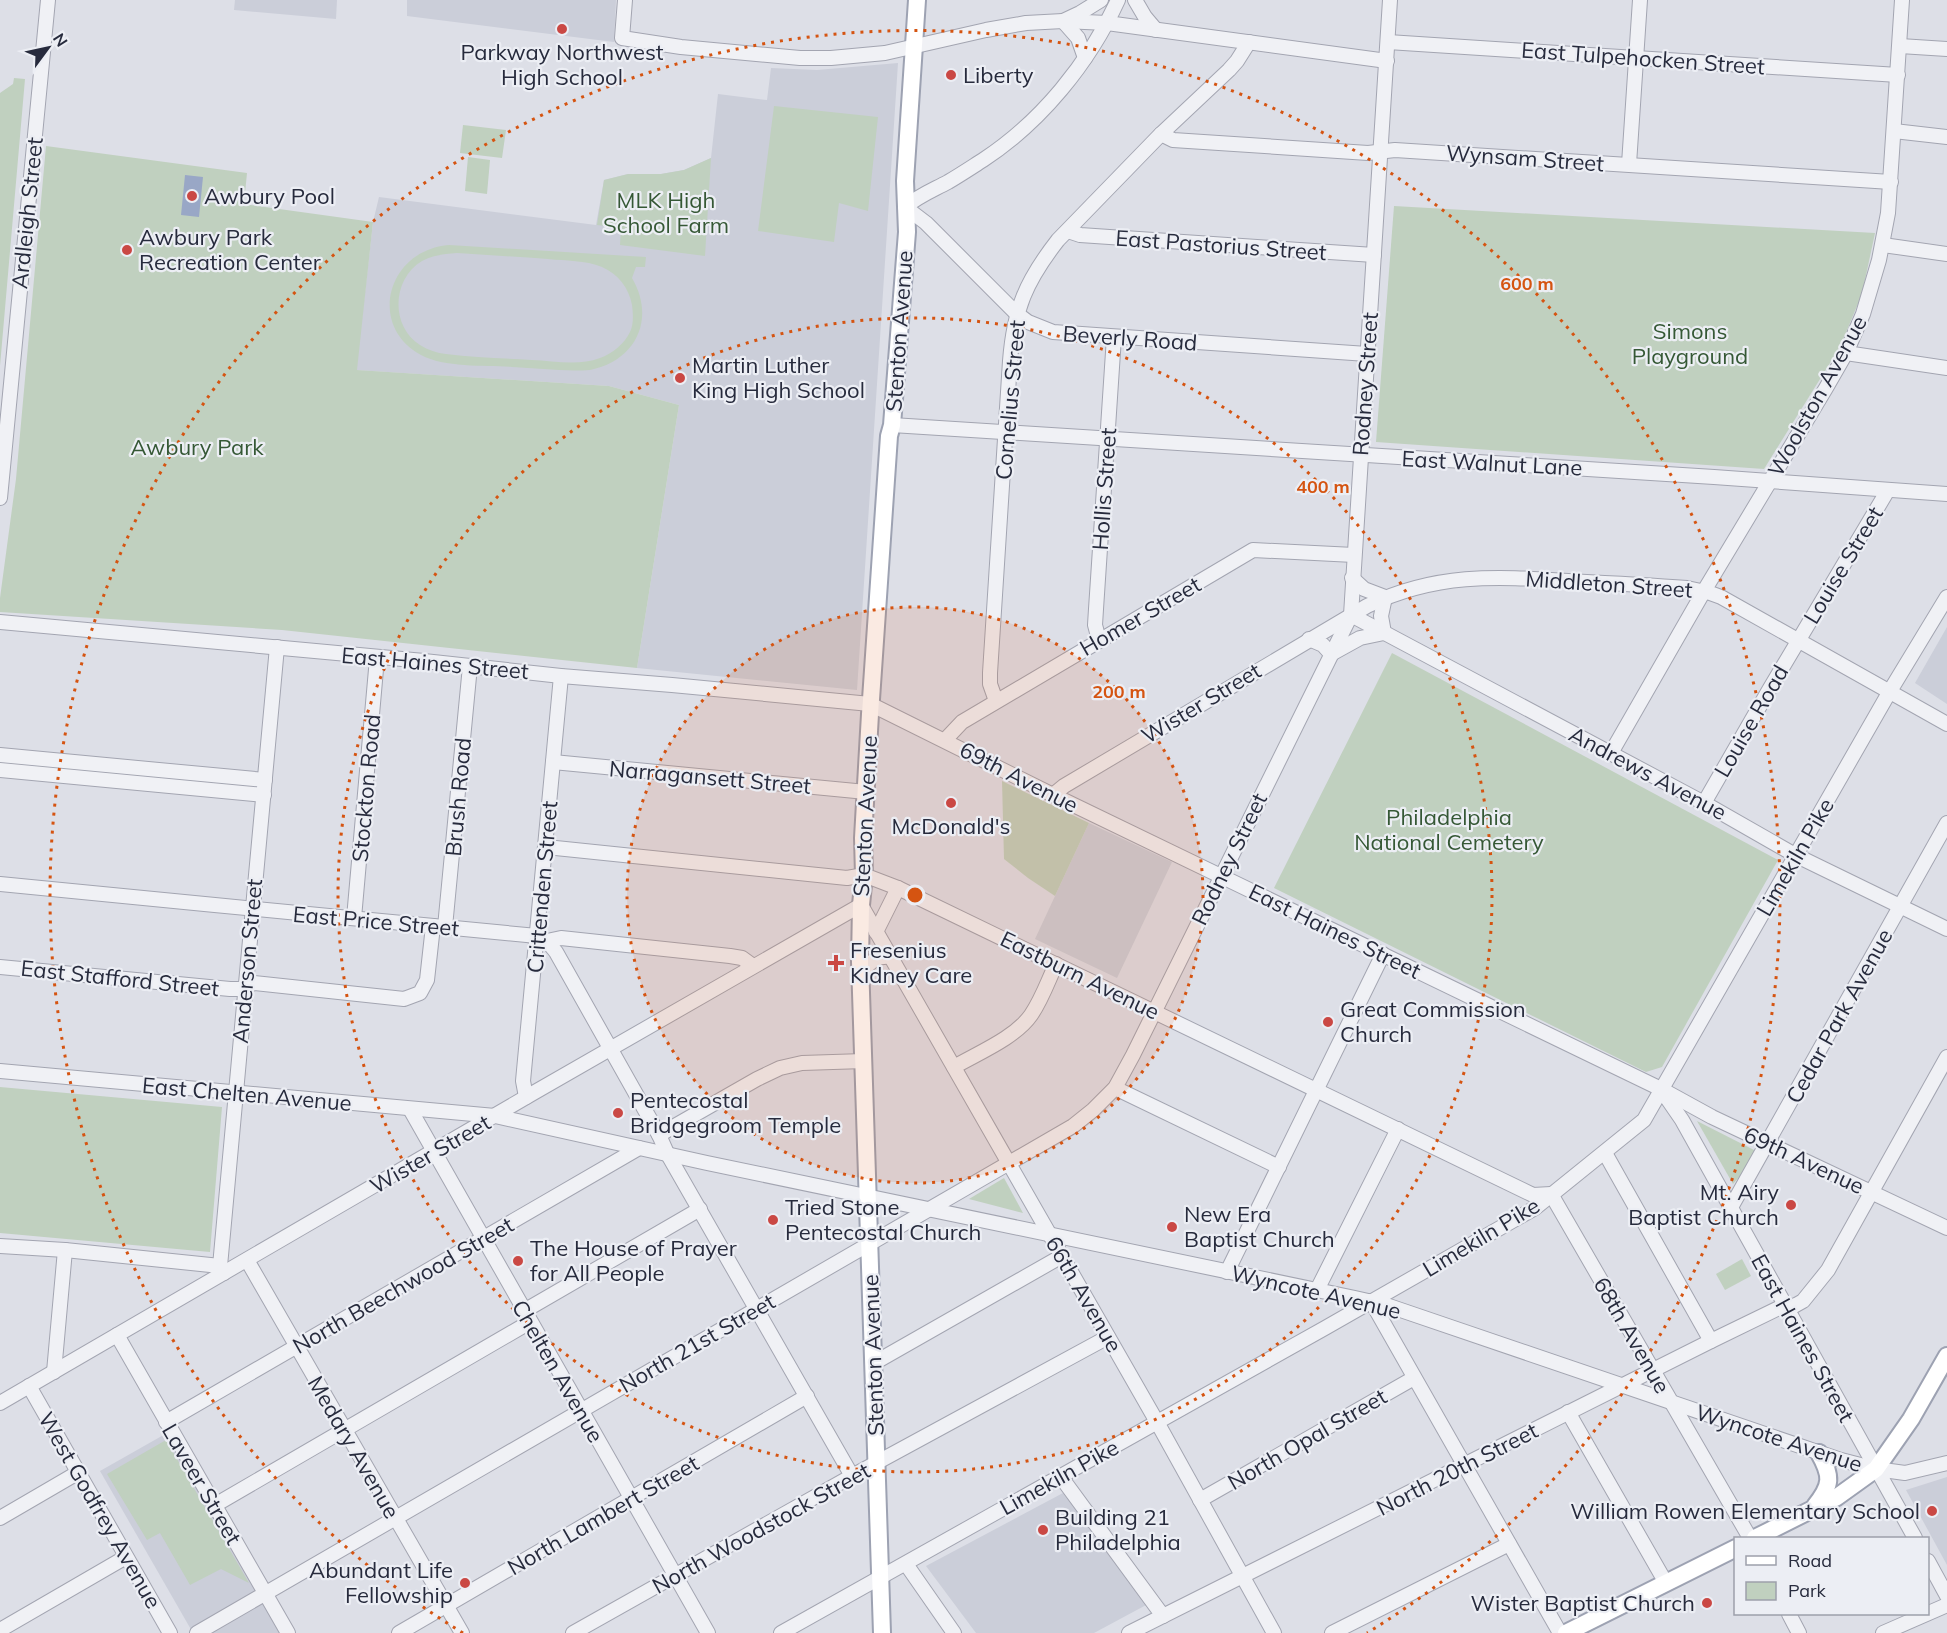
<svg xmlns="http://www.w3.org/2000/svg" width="1947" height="1633" viewBox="0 0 1947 1633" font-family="Mulish,sans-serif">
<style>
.built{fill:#cbced9}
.green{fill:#c0d0bf;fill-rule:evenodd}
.water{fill:#99a7c6}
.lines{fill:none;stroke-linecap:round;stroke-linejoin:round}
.minor-casing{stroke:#a3a5b1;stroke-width:16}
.major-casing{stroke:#9da2b2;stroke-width:20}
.minor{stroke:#f0f1f5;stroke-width:14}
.major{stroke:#fff;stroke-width:16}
.ring{fill:none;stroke:#d55411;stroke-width:3;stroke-dasharray:3 6}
.poi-dot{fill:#ca4844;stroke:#eceef4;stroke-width:2}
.labels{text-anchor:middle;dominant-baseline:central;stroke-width:4.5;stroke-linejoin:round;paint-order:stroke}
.poi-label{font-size:22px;fill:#272b3d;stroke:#eceef4;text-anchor:start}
.street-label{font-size:22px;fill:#272b3d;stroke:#eceef4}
.park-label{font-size:22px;fill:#355835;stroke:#eceef4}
.centre{fill:#d55411;stroke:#eceef4;stroke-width:3}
.ring-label{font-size:18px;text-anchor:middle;font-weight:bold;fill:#d55411;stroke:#eceef4;stroke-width:4.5;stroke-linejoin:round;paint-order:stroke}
</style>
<rect width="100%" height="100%" fill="#dddfe7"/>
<g class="built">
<polygon points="235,0 337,0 336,19 234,10"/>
<polygon points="407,0 616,0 614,42 407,16"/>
<polygon points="898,63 857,690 637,668 679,405 609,386 356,370 373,222 379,197 596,225 604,180 628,174 661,174 684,170 711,158 718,94 767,100 771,68 817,70"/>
<polygon points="1947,627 1947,704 1915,683"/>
<polygon points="1089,823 1172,862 1117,978 1035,939"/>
<polygon points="167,1433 282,1633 193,1633 100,1471"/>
<polygon points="1947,1477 1947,1565 1906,1490"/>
<polygon points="1063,1493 1148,1604 1094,1633 976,1633 926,1566"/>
</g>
<g class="green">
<polygon points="14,78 25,79 0,366 0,93 13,84"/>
<polygon points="774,106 878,117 868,211 839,203 834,242 758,231"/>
<polygon points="463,125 506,130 502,158 460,153"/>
<polygon points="46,146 247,173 244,204 373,222 357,370 609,386 679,405 637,668 282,630 0,612 0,598 16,479"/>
<polygon points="468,157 490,160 487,194 465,191"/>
<polygon points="711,158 705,256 620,245 621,228 597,225 604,180 628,174 661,174 684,170"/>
<polygon points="1394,206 1875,233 1862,294 1840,347 1764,469 1376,442"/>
<path d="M 449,245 L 646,257 L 645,267 L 636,267 L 632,278 C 656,319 636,361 590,370 C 564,372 538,368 512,367 C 485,365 445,368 421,355 C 367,326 387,250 449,245 ZM 457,253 C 488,255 518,257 548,259 C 566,261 585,260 602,267 C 618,274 629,288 632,305 C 633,313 634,324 630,332 C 625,343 612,354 600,358 C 579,366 554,361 532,360 C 504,358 474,358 446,354 C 437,353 428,350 420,345 C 390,326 392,279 422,261 C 433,255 445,254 457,253 Z"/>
<polygon points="1392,653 1778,860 1662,1067 1646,1072 1274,888"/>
<polygon points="1002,781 1089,823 1055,896 1028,878 1004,859"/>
<polygon points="0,1087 222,1107 210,1252 0,1233"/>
<polygon points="1697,1121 1756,1151 1748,1167 1733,1184"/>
<polygon points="1004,1178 1023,1213 969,1199"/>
<polygon points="1742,1259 1751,1276 1725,1290 1716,1274"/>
<polygon points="166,1440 249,1583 221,1569 190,1585 160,1533 147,1540 107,1474"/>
</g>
<polygon class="water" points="185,175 203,177 199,217 181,215"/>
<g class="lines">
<g class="minor-casing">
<g id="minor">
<polyline points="625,0 622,38 681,47 800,58 831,58 885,53 986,30 1026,23 1063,21 1107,23 1387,61"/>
<path d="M 1118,0 C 1089,63 1041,122 983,160 C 972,167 960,175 948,182 C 931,191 920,195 905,207 L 926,223 L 1016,313 L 1028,322 L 1053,332 L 1367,354"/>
<polyline points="1135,0 1145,17 1156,30"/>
<polyline points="1388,42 1898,75"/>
<polyline points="1900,46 1947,49"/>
<polyline points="1085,58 1078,38 1063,21 1080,13 1101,0"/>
<polyline points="1894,131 1947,137"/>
<polyline points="1161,134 1173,140 1368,153 1395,150 1891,182"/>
<polyline points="1629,164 1640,0"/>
<polyline points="1068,231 1080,235 1374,255"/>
<polyline points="1883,245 1947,254"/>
<polyline points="1846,353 1947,368"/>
<polyline points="892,425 1714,477 1947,494"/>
<polyline points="0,498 48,0"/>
<polyline points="1351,615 1704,803 1795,855 1947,929"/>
<polyline points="0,622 424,661 561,676 672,685 870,704 1053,795 1661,1089 1712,1117 1947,1228"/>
<polyline points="1309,639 1323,645 1331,654 1360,638 1384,633 1381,616 1385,597 1364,589 1352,578"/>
<polyline points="1099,640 1095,625 1096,609 1114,337"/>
<path d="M 996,701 L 990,684 L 990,673 L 1010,361 C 1014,309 1026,281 1058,240 L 1161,134 L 1229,70 L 1237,61 L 1249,42"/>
<polyline points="945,740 962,722 1253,550 1354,555"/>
<polyline points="1611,753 1704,591 1826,388 1846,353 1863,314 1879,260 1888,213 1902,0"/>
<polyline points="0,755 265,780"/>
<polyline points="553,762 866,792"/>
<polyline points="0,770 264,795"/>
<path d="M 1053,795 L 1064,786 L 1367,606 C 1435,573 1495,576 1568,581 C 1608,583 1647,585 1687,588 L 1710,593 L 1721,597 L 1947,724"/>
<polyline points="1704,803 1769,690 1888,490"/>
<polyline points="546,847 847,878 864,875 898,888 1533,1195 1551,1194 1750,1538"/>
<path d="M 0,884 C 179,901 358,920 537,936 L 547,941 L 556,952 L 659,1135 L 667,1153 L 852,1476"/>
<polyline points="354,918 377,658"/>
<polyline points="445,927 470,666"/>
<polyline points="876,932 898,888"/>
<polyline points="547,941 561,938 730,956 742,958 753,966"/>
<polyline points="0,967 230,989 240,989 254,983 404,999 420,993 427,980 433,926"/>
<path d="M 860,973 C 869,964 876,955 890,957"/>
<path d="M 954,1067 C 978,1053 1015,1038 1031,1015 C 1042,999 1048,981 1056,964"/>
<polyline points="0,1071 495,1116 707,1163 1355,1298 1386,1305 1841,1460 1876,1469 1905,1473 1947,1463"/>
<polyline points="1115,1088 1279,1167"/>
<polyline points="1662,1091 1682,1120 1915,1538"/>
<polyline points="526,1097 523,1081 561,676"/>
<polyline points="410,1109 708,1633"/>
<polyline points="659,1135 757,1079 780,1068 802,1063 864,1061"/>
<polyline points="1605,1153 1711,1341"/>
<polyline points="1730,1209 1947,823"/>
<polyline points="0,1246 65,1250 220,1266"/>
<polyline points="247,1260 462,1633"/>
<polyline points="1227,1272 1383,954"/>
<polyline points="224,1273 220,1266 277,647"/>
<polyline points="1317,1290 1398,1129"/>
<polyline points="1371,1301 1560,1633"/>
<polyline points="524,1311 700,1209"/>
<polyline points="117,1335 288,1633"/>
<polyline points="874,1363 1062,1256"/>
<polyline points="54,1372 65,1250"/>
<polyline points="29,1386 170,1633"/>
<polyline points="0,1403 535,1092 861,905 1157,1422 1274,1633"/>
<polyline points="1568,1412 1666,1583"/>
<polyline points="166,1422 639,1148"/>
<polyline points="1061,1477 1163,1616"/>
<polyline points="1200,1500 1414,1378"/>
<polyline points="215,1505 530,1322"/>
<polyline points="0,1518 79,1472"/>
<polyline points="1928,1561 1947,1596"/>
<polyline points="906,1564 954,1633"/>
<polyline points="1789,1614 1799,1633"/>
<polyline points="0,1630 126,1557"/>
<polyline points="197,1633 1073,1126 1093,1110 1115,1088 1133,1055 1351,615 1390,0"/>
<polyline points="399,1633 807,1396"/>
<polyline points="573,1633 852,1476 1108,1337"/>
<polyline points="781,1633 1325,1328 1535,1208 1644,1120 1890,691 1947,597"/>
<polyline points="1129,1633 1711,1341 1785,1305 1794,1306 1803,1301 1828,1270 1947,1057"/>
<polyline points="1332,1633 1509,1544"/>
<polyline points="1883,1633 1947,1605"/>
</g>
</g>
<g class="major-casing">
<g id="major">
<path d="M 1815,1506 C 1832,1485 1832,1476 1819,1453"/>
<polyline points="1755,1538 1837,1497 1876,1469 1911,1419 1947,1356"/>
<polyline points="882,1633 860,962 861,905 864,875 863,838 870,714 889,436 892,425 907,232 905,181 917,0"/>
<polyline points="1566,1633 1736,1548"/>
</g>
</g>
<use href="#minor" class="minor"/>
<use href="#major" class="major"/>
</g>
<circle cx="915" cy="895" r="288" fill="#d55411" fill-opacity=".12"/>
<g class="ring">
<circle cx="915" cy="895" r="288"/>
<circle cx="915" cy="895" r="577"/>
<path d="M463 1633A865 865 0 1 1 1367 1633"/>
</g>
<g class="poi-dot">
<circle cx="562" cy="29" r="6"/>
<circle cx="951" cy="75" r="6"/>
<circle cx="192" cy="196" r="6"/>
<circle cx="127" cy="250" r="6"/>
<circle cx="680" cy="378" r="6"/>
<circle cx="951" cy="803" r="6"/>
<path d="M833 954h6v6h6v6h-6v6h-6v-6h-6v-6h6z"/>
<circle cx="1328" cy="1022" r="6"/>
<circle cx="618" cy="1113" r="6"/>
<circle cx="1791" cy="1205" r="6"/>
<circle cx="773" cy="1220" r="6"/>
<circle cx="1172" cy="1227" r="6"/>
<circle cx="518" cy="1261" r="6"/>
<circle cx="1932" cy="1511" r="6"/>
<circle cx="1043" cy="1530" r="6"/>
<circle cx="465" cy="1583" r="6"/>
<circle cx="1707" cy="1603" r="6"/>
</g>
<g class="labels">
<g class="poi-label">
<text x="562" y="52" text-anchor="middle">Parkway Northwest<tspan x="562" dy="25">High School</tspan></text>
<text x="963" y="75">Liberty</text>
<text x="204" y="196">Awbury Pool</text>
<text x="139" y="237">Awbury Park<tspan x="139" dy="25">Recreation Center</tspan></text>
<text x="692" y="365">Martin Luther<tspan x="692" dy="25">King High School</tspan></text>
<text x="951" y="826" text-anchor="middle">McDonald's</text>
<text x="850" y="950">Fresenius<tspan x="850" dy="25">Kidney Care</tspan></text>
<text x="1340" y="1009">Great Commission<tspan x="1340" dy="25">Church</tspan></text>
<text x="630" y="1100">Pentecostal<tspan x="630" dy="25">Bridgegroom Temple</tspan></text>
<text x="1779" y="1192" text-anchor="end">Mt. Airy<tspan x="1779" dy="25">Baptist Church</tspan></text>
<text x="785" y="1207">Tried Stone<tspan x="785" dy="25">Pentecostal Church</tspan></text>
<text x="1184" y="1214">New Era<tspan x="1184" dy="25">Baptist Church</tspan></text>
<text x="530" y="1248">The House of Prayer<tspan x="530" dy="25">for All People</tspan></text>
<text x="1920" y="1511" text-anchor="end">William Rowen Elementary School</text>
<text x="1055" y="1517">Building 21<tspan x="1055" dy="25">Philadelphia</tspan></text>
<text x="453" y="1570" text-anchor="end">Abundant Life<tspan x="453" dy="25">Fellowship</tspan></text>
<text x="1695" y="1603" text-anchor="end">Wister Baptist Church</text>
</g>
<g class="street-label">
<text transform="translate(1643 58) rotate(4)">East Tulpehocken Street</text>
<text transform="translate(1525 158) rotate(4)">Wynsam Street</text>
<text transform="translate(27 213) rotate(-84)">Ardleigh Street</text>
<text transform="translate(1221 245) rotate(4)">East Pastorius Street</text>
<text transform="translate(899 331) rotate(-86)">Stenton Avenue</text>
<text transform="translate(1130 338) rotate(4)">Beverly Road</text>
<text transform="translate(1365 384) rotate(-86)">Rodney Street</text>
<text transform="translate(1817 396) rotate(-61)">Woolston Avenue</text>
<text transform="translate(1010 400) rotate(-85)">Cornelius Street</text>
<text transform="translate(1492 463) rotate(3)">East Walnut Lane</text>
<text transform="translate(1104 489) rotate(-86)">Hollis Street</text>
<text transform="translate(1843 565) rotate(-59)">Louise Street</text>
<text transform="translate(1609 584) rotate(4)">Middleton Street</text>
<text transform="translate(1140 616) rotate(-30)">Homer Street</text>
<text transform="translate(435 663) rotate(5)">East Haines Street</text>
<text transform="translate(1201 703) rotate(-31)">Wister Street</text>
<text transform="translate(1751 721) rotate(-60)">Louise Road</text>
<text transform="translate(1648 773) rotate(28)">Andrews Avenue</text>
<text transform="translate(710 777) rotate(5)">Narragansett Street</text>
<text transform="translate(1019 777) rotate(27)">69th Avenue</text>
<text transform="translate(366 788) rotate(-85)">Stockton Road</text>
<text transform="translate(458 797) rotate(-85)">Brush Road</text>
<text transform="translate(865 816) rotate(-87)">Stenton Avenue</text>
<text transform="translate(1795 857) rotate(-60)">Limekiln Pike</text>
<text transform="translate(1229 859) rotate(-64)">Rodney Street</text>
<text transform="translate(542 887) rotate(-85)">Crittenden Street</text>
<text transform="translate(376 921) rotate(5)">East Price Street</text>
<text transform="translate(1335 931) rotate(26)">East Haines Street</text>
<text transform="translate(247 961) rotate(-85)">Anderson Street</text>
<text transform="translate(1080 975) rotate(26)">Eastburn Avenue</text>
<text transform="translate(120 978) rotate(6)">East Stafford Street</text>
<text transform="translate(1839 1016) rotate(-61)">Cedar Park Avenue</text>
<text transform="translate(247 1094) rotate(5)">East Chelten Avenue</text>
<text transform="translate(430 1154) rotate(-30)">Wister Street</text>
<text transform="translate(1804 1160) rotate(25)">69th Avenue</text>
<text transform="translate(1481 1237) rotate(-31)">Limekiln Pike</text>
<text transform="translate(403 1285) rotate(-30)">North Beechwood Street</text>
<text transform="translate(1316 1292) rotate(13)">Wyncote Avenue</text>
<text transform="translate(1084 1294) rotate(60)">66th Avenue</text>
<text transform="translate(1632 1335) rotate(60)">68th Avenue</text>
<text transform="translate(1803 1338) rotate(61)">East Haines Street</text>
<text transform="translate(697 1343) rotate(-30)">North 21st Street</text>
<text transform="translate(873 1355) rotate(-92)">Stenton Avenue</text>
<text transform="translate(558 1371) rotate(60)">Chelten Avenue</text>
<text transform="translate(1779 1438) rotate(18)">Wyncote Avenue</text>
<text transform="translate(1307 1439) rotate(-30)">North Opal Street</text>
<text transform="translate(354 1447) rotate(60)">Medary Avenue</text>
<text transform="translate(1457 1469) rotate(-27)">North 20th Street</text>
<text transform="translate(1059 1477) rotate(-29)">Limekiln Pike</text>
<text transform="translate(202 1484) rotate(60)">Laveer Street</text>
<text transform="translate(100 1510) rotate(60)">West Godfrey Avenue</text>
<text transform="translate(603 1515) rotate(-30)">North Lambert Street</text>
<text transform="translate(761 1528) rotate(-29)">North Woodstock Street</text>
</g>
<g class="park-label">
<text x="666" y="200">MLK High<tspan x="666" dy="25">School Farm</tspan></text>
<text x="1690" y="331">Simons<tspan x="1690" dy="25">Playground</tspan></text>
<text x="197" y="447">Awbury Park</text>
<text x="1449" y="817">Philadelphia<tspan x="1449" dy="25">National Cemetery</tspan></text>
</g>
</g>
<circle cx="915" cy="895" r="9" class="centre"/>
<g class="ring-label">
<text x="1527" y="290">600 m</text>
<text x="1323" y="493">400 m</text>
<text x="1119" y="698">200 m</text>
</g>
<rect x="1734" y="1537" width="195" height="78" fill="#eceef4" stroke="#9da0ab" stroke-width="1.5"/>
<rect x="1746" y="1556" width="30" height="9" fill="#ffffff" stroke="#9da0ab" stroke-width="1.5"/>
<text x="1788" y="1567" font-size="18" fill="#272b3d">Road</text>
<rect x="1746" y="1582" width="30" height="18" fill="#c0d0bf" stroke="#9da0ab" stroke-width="1.5"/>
<text x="1788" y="1597" font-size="18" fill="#272b3d">Park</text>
<g transform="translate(48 48) rotate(57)" stroke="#eceef4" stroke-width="4.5" paint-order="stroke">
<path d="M0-4.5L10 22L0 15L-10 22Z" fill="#272b3d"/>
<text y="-9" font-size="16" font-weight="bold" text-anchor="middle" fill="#272b3d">N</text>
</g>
</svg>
